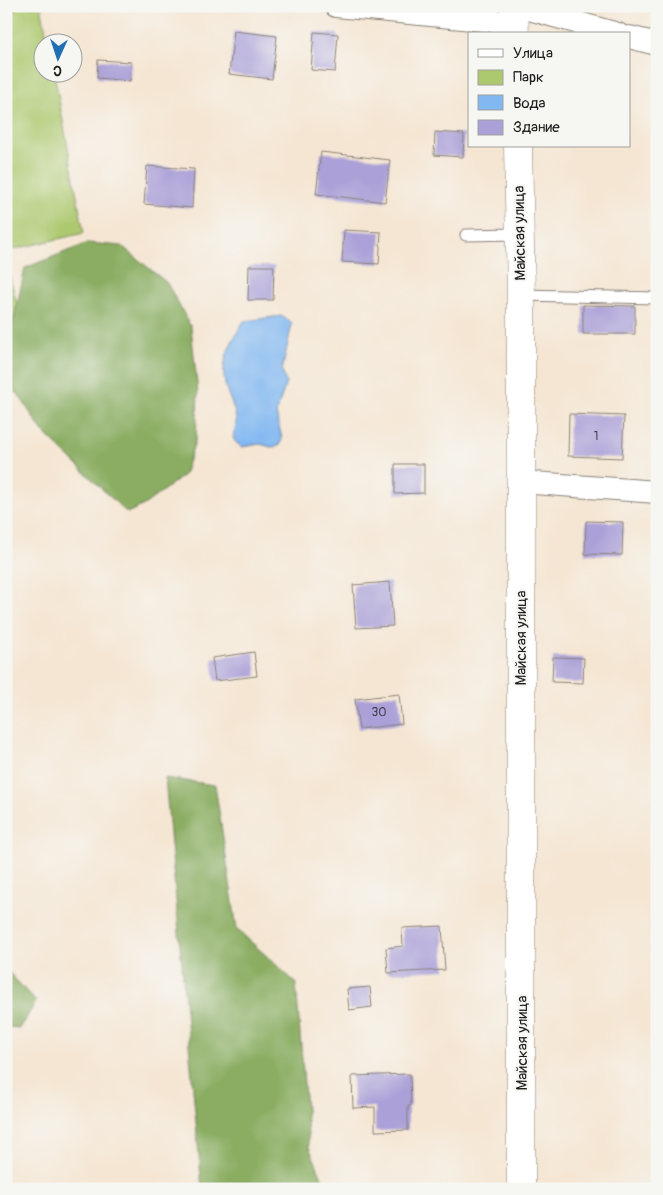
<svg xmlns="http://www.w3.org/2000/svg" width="663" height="1195" viewBox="0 0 663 1195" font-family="Pangolin,sans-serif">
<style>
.green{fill:#adc970;stroke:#647246}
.forest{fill:#8aad62;stroke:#53643f}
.water{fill:#82b8f1;stroke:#4f6a86}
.building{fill:#aba1d8}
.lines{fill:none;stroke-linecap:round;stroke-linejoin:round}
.service-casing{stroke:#888178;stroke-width:13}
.minor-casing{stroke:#888178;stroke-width:24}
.tertiary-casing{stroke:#888178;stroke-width:29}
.service{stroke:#fff;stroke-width:11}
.minor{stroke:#fff;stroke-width:22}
.tertiary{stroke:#fff;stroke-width:28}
.labels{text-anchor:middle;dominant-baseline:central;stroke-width:4;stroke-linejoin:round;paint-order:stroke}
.number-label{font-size:12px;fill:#403d4b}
.street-label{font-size:15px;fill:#1c1c1c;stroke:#f6f6f2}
</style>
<rect width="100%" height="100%" fill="#f6f6f2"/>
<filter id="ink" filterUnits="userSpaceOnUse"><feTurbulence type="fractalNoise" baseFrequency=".02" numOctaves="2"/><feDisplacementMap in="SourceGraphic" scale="10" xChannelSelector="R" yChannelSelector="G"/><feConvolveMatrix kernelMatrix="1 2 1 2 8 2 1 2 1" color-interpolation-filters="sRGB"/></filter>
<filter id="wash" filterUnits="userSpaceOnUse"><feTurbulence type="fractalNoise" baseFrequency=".0096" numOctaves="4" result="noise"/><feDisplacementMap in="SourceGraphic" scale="20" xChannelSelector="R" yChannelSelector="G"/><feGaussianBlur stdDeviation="1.12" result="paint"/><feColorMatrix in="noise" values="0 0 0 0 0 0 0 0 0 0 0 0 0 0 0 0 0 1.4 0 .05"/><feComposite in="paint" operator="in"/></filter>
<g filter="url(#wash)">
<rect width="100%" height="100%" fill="#f5e6d3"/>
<g class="green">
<polygon points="6,6 41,6 48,42 42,42 42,72 54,73 84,233 6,251"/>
<polygon points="6,261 38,388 6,394"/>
</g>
<g class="forest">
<polygon points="88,243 122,246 167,283 191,327 198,393 196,438 184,475 144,505 127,513 42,431 13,386 8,348 25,268"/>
<polygon points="165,778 215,785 237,929 296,983 309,1147 327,1189 202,1189"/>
<polygon points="6,969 36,1002 20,1028 6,1027"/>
</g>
<path class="water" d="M 281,316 L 292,323 L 282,371 L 286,383 L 276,413 L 282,439 L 279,446 L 271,447 L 260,444 L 242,447 C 226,437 237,434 236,421 C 236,411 230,400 227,391 C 218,363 230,344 244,321 Z"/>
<g id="blocks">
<g class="building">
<polygon points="234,31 277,36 272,79 229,74"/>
<polygon points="314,32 338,34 335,72 311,70"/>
<polygon points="98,60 131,62 130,81 97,78"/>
<polygon points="435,132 464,134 463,157 434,155"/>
<polygon points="321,152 390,160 385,202 316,194"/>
<polygon points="147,166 194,169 192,208 144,204"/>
<polygon points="344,230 381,232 379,264 342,262"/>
<polygon points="249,266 274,266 273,300 248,300"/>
<polygon points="583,305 635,306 635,334 583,334"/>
<polygon points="569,414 624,416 622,458 568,456"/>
<polygon points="395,464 424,464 424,493 395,494"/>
<polygon points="586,521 623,522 622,555 585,554"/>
<polygon points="390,582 393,626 356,628 353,585"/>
<polygon points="254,652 257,676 215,681 212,658"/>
<polygon points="553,657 584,658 583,683 552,682"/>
<polygon points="399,694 402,724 359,729 355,699"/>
<polygon points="442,926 445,970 388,973 386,948 403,946 402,928"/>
<polygon points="370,987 372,1007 349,1010 347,989"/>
<polygon points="410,1074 411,1106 408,1106 408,1130 375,1131 375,1107 353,1108 352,1076"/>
</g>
</g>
</g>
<g filter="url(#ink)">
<use href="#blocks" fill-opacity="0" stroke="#888178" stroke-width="1"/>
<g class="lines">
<g class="service-casing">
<g id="service">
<polyline points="6,7 10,6"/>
<polyline points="466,235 520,234"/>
<polyline points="521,295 657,298"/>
</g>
</g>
<g class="minor-casing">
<g id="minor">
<polyline points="336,6 515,23"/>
<polyline points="518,6 618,34"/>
<polyline points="629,37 657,44"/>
<polyline points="520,482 657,492"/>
</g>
</g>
<g class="tertiary-casing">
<g id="tertiary">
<polyline points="514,6 515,34"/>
<polyline points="518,146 521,295 521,1189"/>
</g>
</g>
<use href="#service" class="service"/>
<use href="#minor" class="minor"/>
<use href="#tertiary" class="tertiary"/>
</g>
</g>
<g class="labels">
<g class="number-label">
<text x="596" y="436">1</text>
<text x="379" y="712">30</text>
</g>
<g class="street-label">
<text transform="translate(520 233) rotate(-91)">Майская улица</text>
<text transform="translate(521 638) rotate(-90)">Майская улица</text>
<text transform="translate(522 1043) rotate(-90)">Майская улица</text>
</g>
</g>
<rect width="663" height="1195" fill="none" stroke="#f6f6f2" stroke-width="25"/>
<rect x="468" y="32" width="162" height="115" fill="#f6f6f2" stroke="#9f9f9c"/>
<rect x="478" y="49" width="25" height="8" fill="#ffffff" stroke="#9f9f9c"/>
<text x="513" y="58" font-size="15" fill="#1c1c1c">Улица</text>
<rect x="478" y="70" width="25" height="15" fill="#adc970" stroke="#9f9f9c"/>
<text x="513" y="82" font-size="15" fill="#1c1c1c">Парк</text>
<rect x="478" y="95" width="25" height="15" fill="#82b8f1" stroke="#9f9f9c"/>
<text x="513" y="108" font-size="15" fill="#1c1c1c">Вода</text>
<rect x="478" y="120" width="25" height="15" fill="#aba1d8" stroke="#9f9f9c"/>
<text x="513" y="132" font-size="15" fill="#1c1c1c">Здание</text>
<g transform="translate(58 58) rotate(183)"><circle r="24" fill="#f6f6f2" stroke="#9f9f9c"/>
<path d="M0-4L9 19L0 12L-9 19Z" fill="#1f6fb2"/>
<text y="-8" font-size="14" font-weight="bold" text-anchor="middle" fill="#1c1c1c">С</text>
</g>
</svg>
